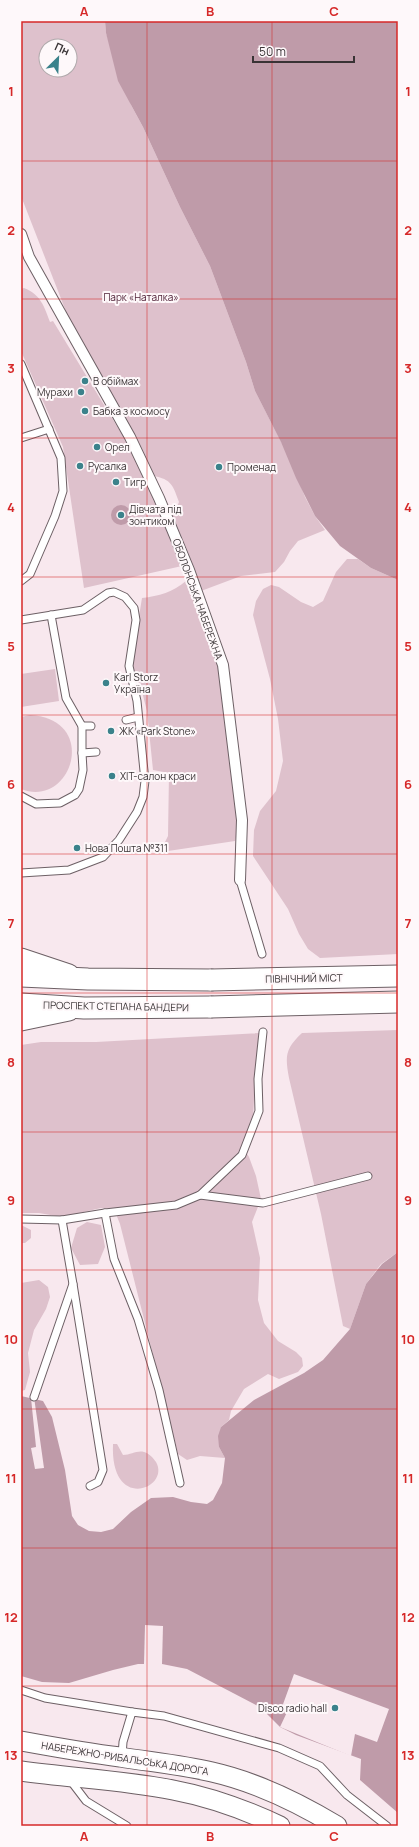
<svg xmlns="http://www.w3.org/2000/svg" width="419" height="1847" viewBox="0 0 419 1847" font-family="Manrope,sans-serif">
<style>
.green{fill:#dec1cc;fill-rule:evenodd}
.water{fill:#bf9ba9}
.pier{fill:#f8e8ee}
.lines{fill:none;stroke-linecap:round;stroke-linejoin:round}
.service-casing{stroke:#6d6065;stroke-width:9}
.pedestrian-casing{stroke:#6d6065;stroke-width:12}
.secondary-casing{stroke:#6d6065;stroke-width:21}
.primary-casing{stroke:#6d6065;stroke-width:23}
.service{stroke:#fff;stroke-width:7}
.pedestrian{stroke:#fff;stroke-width:10}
.secondary{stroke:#fff;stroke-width:19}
.primary{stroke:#fff;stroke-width:21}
.primary-bridge-casing{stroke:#6d6065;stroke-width:23;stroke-linecap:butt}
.primary-bridge{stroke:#fff;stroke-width:21}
.grid{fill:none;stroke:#d62828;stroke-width:1;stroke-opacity:0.55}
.poi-dot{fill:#3b828b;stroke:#fef8fa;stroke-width:1.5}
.labels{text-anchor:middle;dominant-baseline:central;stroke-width:4;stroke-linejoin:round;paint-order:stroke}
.park-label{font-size:10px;fill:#4b1c32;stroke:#fef8fa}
.poi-label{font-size:10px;fill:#393335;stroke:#fef8fa;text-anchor:start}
.street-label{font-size:10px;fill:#393335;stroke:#fef8fa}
.neatline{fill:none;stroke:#d62828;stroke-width:1.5}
.grid-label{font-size:13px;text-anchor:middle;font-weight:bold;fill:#d62828}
</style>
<rect width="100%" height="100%" fill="#f8e8ee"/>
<g class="green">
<path d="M 21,21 L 105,21 L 106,33 L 131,105 L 143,127 L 180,207 L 210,266 L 246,362 L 255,391 L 290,459 L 305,497 L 315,516 L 325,530 L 298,541 L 290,551 L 284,562 L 275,572 L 241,576 L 201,591 L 172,519 L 179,502 C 173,486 172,479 153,476 L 74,332 L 21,196 ZM 46,46 L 70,46 L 70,70 L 46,70 Z"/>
<path d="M 24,288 C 41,295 44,306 50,322 L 53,321 L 132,451 L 155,500 L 182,566 L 84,588 L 63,447 L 21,351 L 21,289 Z"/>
<polygon points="347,559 358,559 371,568 398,580 398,954 320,958 308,949 299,934 288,909 253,856 254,830 260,811 276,791 283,761 278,719 270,679 253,615 256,601 263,589 271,585 279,587 301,602 313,607 323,601 336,572"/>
<path d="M 186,581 L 219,666 L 240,824 L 235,841 L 168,851 L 163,846 L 168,836 L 169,773 L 153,770 L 147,711 L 140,684 L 135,685 L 131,665 L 142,598 C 159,596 173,592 186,581 Z"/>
<polygon points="55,669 59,701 21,707 21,674"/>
<path d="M 30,715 C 100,719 72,809 21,789 L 21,717 Z"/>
<path d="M 398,1030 L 398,1252 L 381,1264 L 366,1284 L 350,1329 L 343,1326 L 321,1214 L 289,1078 C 285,1056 285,1049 302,1033 Z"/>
<polygon points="259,1033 255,1077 253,1121 243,1147 249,1157 256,1176 261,1199 252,1222 260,1258 258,1300 264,1323 278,1341 296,1352 302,1358 303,1366 298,1372 279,1379 268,1374 244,1389 231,1411 229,1420 221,1427 219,1447 225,1458 200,1456 187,1460 178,1454 120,1224 114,1209 101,1208 62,1217 39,1213 21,1213 21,1045 41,1042 96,1042"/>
<polygon points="87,1222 101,1225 105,1247 98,1264 80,1265 71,1248 77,1228"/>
<polygon points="21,1225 31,1230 31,1238 25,1243 21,1243"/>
<polygon points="39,1280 48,1287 50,1297 46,1309 34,1330 28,1353 30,1372 25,1390 21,1391 21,1283"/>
<path d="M 113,1444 L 117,1444 L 123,1455 C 131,1455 137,1450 144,1452 C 150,1454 153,1458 156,1462 C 171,1488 110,1513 113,1444 Z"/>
</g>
<g class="water">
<polygon points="105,21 398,21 398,580 371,568 340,546 315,516 296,478 281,442 255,391 246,362 210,266 180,207 143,127 118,81 106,33"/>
<circle cx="121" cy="515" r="10"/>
<polygon points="398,1252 398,1813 360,1780 361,1759 296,1735 280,1727 260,1707 187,1669 162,1664 138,1664 113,1670 69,1683 42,1682 21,1676 21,1396 43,1401 52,1417 65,1470 72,1516 78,1525 89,1531 101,1532 113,1529 131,1512 151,1498 173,1497 191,1502 207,1504 213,1500 222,1483 225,1458 219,1447 218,1436 221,1427 254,1400 304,1373 323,1360 350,1329 366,1284 382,1264"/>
</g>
<g class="pier">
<polygon points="34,1397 44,1468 35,1469 31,1448 36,1447 31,1398"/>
<polygon points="145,1625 163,1626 162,1664 144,1664"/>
<polygon points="294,1674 389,1709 377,1742 355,1734 351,1756 280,1727 288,1710 282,1707"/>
</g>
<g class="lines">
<g class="service-casing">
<g id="service">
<polyline points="21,364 61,458 63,491 55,516 30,574 21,581"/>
<polyline points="21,438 49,429"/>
<polyline points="21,620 83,610 108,593 114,592 125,597 134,608 136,620 129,666 137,701 145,781 143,797 137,812 119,840 103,857 69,870 21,873"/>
<polyline points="126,720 138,717"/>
<polyline points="82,726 91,726"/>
<polyline points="82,753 96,752"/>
<polyline points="21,796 36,804 60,803 75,795 79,789 83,770 82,753 82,726 66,698 51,615"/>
<polyline points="240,880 262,954"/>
<polyline points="200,1195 263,1203 368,1176"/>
<polyline points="105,1213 114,1259 138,1319 159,1390 180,1483"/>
<polyline points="21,1219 62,1220 105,1213 176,1205 200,1195 242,1155 259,1111 258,1079 263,1032"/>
<polyline points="73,1284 103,1470 98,1482 90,1486"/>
<polyline points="34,1397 73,1284 62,1220"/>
<polyline points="21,1690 45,1698 132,1712"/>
<polyline points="122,1756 123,1742 132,1712 164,1716 279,1748 320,1766 347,1795 387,1826"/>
<polyline points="70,1780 86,1801 127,1826"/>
</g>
</g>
<g class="pedestrian-casing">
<polyline id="pedestrian" points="21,234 29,257 130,437 159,498 189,570 223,665 242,820 240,880"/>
</g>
<g class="secondary-casing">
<g id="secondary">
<polyline points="21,958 69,974"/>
<polyline points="21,1021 69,1011"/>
<path d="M 21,1741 C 54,1747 87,1753 120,1757 C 151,1762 182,1765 212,1772 C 256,1782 299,1803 337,1826"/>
<path d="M 21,1771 C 71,1778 123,1780 173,1790 C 210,1797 246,1810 280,1826"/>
</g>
</g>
<g class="primary-casing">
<g id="primary">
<polyline points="21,976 88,979 211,980"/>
<polyline points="21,1004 84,1008 211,1007"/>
</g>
</g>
<use href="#service" class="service"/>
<use href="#pedestrian" class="pedestrian"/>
<use href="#secondary" class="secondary"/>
<use href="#primary" class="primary"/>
<g class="primary-bridge-casing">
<g id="primary-bridge">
<polyline points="211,980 398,976"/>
<polyline points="211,1007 398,1002"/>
</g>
</g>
<use href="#primary-bridge" class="primary-bridge"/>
</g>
<path class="grid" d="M 147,21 L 147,1826M 272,21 L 272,1826M 21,161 L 398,161M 21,299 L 398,299M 21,438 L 398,438M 21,577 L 398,577M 21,715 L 398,715M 21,854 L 398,854M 21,993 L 398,993M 21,1132 L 398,1132M 21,1270 L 398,1270M 21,1409 L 398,1409M 21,1548 L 398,1548M 21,1686 L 398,1686"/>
<g class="poi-dot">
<circle cx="85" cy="381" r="4"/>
<circle cx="81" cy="392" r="4"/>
<circle cx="85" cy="411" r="4"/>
<circle cx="97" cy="447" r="4"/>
<circle cx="80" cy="466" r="4"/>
<circle cx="219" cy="467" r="4"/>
<circle cx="116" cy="482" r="4"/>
<circle cx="121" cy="515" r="4"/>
<circle cx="106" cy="683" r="4"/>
<circle cx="111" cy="731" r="4"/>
<circle cx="112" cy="776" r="4"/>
<circle cx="77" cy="848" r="4"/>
<circle cx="335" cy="1708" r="4"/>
</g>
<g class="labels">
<g class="park-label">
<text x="141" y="297">Парк «Наталка»</text>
</g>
<g class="poi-label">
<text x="93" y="381">В обіймах</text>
<text x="73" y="392" text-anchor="end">Мурахи</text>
<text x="93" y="411">Бабка з космосу</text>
<text x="105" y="447">Орел</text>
<text x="88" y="466">Русалка</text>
<text x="227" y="467">Променад</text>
<text x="124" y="482">Тигр</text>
<text x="129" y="509">Дівчата під<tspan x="129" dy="12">зонтиком</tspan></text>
<text x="114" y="677">Karl Storz<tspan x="114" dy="12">Україна</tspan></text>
<text x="119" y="731">ЖК «Park Stone»</text>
<text x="120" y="776">ХІТ-салон краси</text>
<text x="85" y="848">Нова Пошта №311</text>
<text x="327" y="1708" text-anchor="end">Disco radio hall</text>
</g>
<g class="street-label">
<text transform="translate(198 599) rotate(70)">ОБОЛОНСЬКА НАБЕРЕЖНА</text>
<text transform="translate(304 978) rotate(-1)">ПІВНІЧНИЙ МІСТ</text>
<text transform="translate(116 1006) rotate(1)">ПРОСПЕКТ СТЕПАНА БАНДЕРИ</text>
<text transform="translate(125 1758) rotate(9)">НАБЕРЕЖНО-РИБАЛЬСЬКА ДОРОГА</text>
</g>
</g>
<rect width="419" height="1847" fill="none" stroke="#fef8fa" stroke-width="44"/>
<g transform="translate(58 58) rotate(24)"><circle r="19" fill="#fef8fa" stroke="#afa9ab"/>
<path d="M0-3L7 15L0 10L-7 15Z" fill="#3b828b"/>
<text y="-6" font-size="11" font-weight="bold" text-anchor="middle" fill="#393335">Пн</text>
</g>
<path d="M253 56v6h101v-6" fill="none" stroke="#393335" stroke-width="2"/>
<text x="259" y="56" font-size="12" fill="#393335" stroke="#fef8fa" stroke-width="3" paint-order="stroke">50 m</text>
<rect x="22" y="22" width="375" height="1803" class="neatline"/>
<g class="grid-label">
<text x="84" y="16">A</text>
<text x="210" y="16">B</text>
<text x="334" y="16">C</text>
<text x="11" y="96">1</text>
<text x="408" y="96">1</text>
<text x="11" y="235">2</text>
<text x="408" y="235">2</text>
<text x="11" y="373">3</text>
<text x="408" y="373">3</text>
<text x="11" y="512">4</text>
<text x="408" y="512">4</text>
<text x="11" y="651">5</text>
<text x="408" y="651">5</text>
<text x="11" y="789">6</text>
<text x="408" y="789">6</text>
<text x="11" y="928">7</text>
<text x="408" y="928">7</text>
<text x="11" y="1067">8</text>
<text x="408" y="1067">8</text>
<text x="11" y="1205">9</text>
<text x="408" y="1205">9</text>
<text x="11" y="1344">10</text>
<text x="408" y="1344">10</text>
<text x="11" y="1483">11</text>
<text x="408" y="1483">11</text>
<text x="11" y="1622">12</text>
<text x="408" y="1622">12</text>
<text x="11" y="1760">13</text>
<text x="408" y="1760">13</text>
<text x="84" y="1841">A</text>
<text x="210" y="1841">B</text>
<text x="334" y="1841">C</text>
</g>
</svg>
